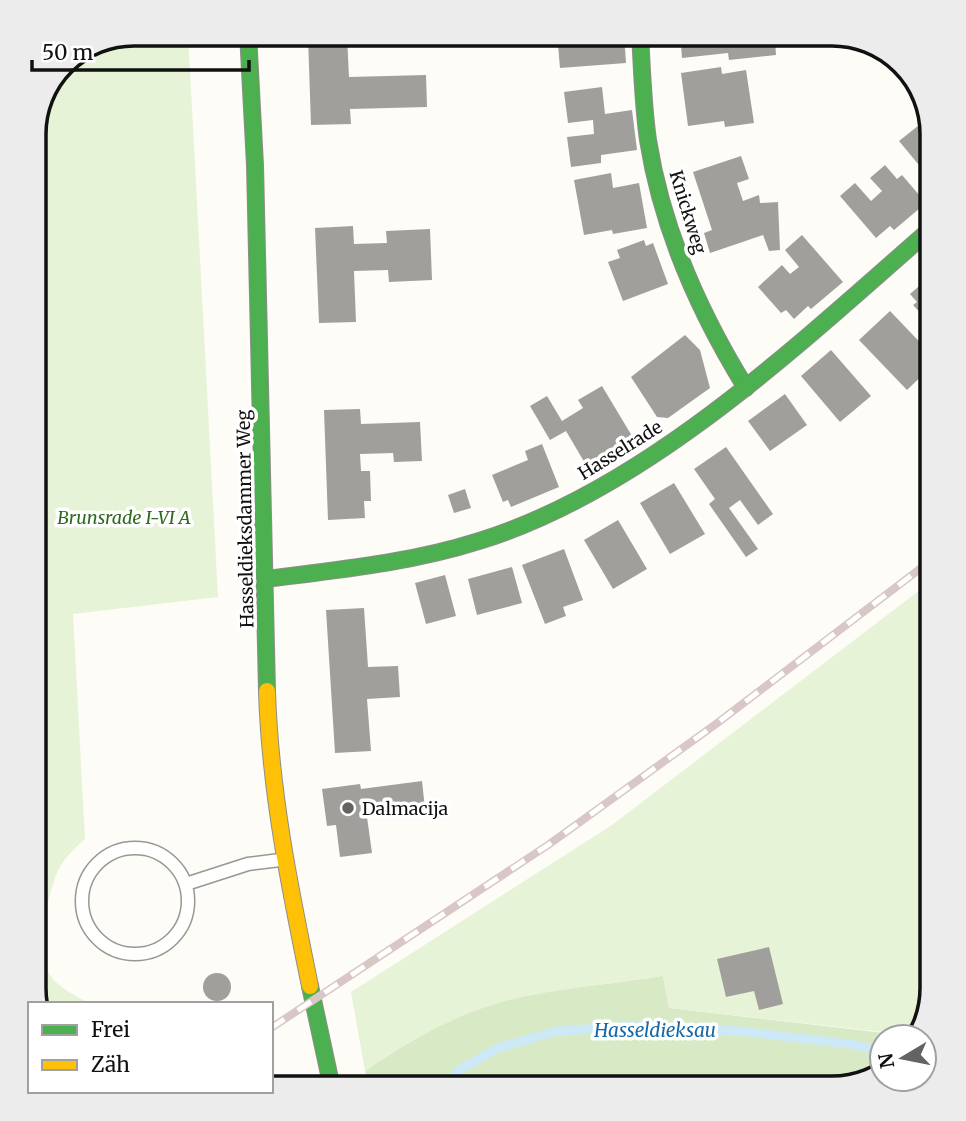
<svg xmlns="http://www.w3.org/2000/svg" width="966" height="1121" viewBox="0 0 966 1121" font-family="Merriweather,serif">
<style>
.green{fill:#e7f3d7}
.forest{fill:#d8eac5}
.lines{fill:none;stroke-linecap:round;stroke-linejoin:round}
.stream{stroke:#cde8f7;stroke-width:9}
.building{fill:#a19f9c}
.lane-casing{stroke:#979795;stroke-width:15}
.fast-casing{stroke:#8e8d8b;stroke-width:18}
.slow-casing{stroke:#8e8d8b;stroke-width:18}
.lane{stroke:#fffffe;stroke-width:12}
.fast{stroke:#4caf50;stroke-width:16}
.slow{stroke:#ffc107;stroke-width:16}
.rail-casing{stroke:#d9c6c7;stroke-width:8}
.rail{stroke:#fff;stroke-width:5;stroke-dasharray:16;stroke-linecap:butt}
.poi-dot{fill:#646362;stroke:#fff;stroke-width:2.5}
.labels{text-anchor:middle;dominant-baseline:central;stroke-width:7;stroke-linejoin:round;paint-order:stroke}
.street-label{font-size:18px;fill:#111;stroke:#fff}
.park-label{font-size:18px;font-style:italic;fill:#2f6b1f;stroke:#fff}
.poi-label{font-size:18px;fill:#111;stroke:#fff;text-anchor:start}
.water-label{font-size:19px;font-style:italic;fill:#1768a6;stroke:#fff}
.rim{fill:none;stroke:#111;stroke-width:3.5}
</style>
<rect width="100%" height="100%" fill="#fdfcf7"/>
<g class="green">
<path d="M 133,33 L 188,33 L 218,597 L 73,614 L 85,839 C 58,862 55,874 47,907 L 33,915 L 33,126 L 67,58 Z"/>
<path d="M 933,580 L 933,988 L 922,1032 L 919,1036 L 669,1008 L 663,976 C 612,984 559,988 509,1001 C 457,1013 409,1041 365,1071 L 351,992 L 612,825 Z"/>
<path d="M 33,947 C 52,982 56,986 91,1004 L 38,1004 L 33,988 Z"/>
</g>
<path class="forest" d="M 663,976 L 669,1008 L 919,1037 L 882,1037 L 882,1071 L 833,1088 L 369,1088 L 365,1071 C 409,1041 457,1013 509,1000 C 559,988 613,984 663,976 Z"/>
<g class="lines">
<polyline class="stream" points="442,1088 459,1070 500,1047 558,1031 636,1026 738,1031 849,1044 882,1051"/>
</g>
<g class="building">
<polygon points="557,33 624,33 626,63 560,68"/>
<polygon points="680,33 748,33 749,44 775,41 776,55 729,60 728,53 682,58"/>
<polygon points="347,36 349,77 426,75 427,107 350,109 351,124 311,125 308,37"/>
<polygon points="721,67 722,74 746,70 754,123 725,127 724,121 688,126 681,73"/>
<polygon points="602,87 605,114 632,110 637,150 601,155 601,163 571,167 567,137 594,134 593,120 568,123 564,92"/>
<polygon points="928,118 933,133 933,182 899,141"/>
<polygon points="741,156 749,179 737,183 743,201 759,195 760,203 778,202 780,250 769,251 763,235 710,253 704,233 712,230 693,172"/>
<polygon points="885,165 897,179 902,175 926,203 894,230 890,226 876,238 840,196 855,183 871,201 882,191 870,178"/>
<polygon points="611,173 613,188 639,183 647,228 613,234 612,230 584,235 574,180"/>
<polygon points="353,226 354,244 387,243 386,231 430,229 432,280 389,282 388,270 354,271 356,322 319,323 315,228"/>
<polygon points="802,235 843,282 811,309 808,306 794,319 786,310 781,313 758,287 782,265 790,274 799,267 785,250"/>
<polygon points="644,240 646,246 653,243 668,284 623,301 608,262 620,258 617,250"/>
<polygon points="933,274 933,320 928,315 925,318 913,305 917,302 910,294"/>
<polygon points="890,311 933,356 933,365 907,390 859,340"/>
<polygon points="685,335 700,350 710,388 668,418 657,417 631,377"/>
<polygon points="831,350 871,396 840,422 801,376"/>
<polygon points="602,386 632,436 626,439 630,445 595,465 593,461 586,465 566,431 550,440 530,406 547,396 562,421 583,408 578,400"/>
<polygon points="785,394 807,425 770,451 748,421"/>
<polygon points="360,409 361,424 420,422 422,461 394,462 393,453 360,454 361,471 370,471 371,501 364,501 365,518 328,520 324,410"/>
<polygon points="542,444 559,487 511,507 508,500 503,502 492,475 528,460 525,451"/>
<polygon points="726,447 773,514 758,525 740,500 729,508 758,549 746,557 709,504 715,499 694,469"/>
<polygon points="674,483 705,534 670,554 640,503"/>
<polygon points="465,489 471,508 454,513 448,495"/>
<polygon points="618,520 647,569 613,589 584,540"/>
<polygon points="564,549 583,600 563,607 566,616 545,624 522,565"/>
<polygon points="512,567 522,603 477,615 468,579"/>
<polygon points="445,575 456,616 426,624 415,583"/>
<polygon points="364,608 368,667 398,666 400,697 367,699 371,751 335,753 326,610"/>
<polygon points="422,781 425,809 367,817 372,853 340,857 336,825 327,826 322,789 360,784 361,789"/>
<polygon points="769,947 783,1004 759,1010 754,991 726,997 717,959"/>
<circle cx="217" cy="987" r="14"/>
</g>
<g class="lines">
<g class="lane-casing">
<g id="lane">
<circle cx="135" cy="901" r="53"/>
<polyline points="186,884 248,864 280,860"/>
</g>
</g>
<g class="fast-casing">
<g id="fast">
<polyline points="248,33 255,165 267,691"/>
<path d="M 640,33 C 642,69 643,105 648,140 C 662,229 699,312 746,388"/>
<path d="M 266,579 C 337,570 410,563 479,541 C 648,489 802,341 933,227"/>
<polyline points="310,986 332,1088"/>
</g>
</g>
<g class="slow-casing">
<path id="slow" d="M 267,691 C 270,791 290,889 310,986"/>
</g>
<use href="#lane" class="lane"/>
<use href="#fast" class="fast"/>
<use href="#slow" class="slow"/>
<g class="rail-casing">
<polyline id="rail" points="271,1028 548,845 716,724 933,559"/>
</g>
<use href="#rail" class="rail"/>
</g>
<circle class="poi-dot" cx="348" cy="808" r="7"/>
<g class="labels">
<g class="street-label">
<text transform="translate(688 212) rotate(73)">Knickweg</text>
<text transform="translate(620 450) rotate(-32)">Hasselrade</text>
<text transform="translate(245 519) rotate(-91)">Hasseldieksdammer Weg</text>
</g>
<g class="park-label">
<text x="124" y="517">Brunsrade I-VI A</text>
</g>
<g class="poi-label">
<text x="362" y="808">Dalmacija</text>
</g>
<g class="water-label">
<text x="655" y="1030">Hasseldieksau</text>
</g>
</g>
<path d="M0 0H966V1121H0ZM134 46H832A88 88 0 0 1 920 134V988A88 88 0 0 1 832 1076H134A88 88 0 0 1 46 988V134A88 88 0 0 1 134 46Z" fill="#ececec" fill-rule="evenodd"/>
<path class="rim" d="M134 46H832A88 88 0 0 1 920 134V988A88 88 0 0 1 832 1076H134A88 88 0 0 1 46 988V134A88 88 0 0 1 134 46Z"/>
<rect x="28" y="1002" width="245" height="91" fill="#ffffff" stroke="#a0a0a0" stroke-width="2"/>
<rect x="42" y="1025" width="35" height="10" fill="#4caf50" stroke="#a0a0a0" stroke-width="2"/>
<text x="91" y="1037" font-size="21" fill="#111111">Frei</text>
<rect x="42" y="1060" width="35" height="10" fill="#ffc107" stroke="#a0a0a0" stroke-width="2"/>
<text x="91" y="1072" font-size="21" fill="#111111">Zäh</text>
<g transform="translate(903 1058) rotate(260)"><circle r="33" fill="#ffffff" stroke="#a0a0a0" stroke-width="2"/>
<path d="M0-5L12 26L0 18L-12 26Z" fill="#646362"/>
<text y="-10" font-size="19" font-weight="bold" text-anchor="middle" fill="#111111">N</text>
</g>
<path d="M32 60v10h217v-10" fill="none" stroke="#111111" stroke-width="3.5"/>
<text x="42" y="60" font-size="21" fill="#111111" stroke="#ffffff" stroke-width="5" paint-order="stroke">50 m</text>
</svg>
